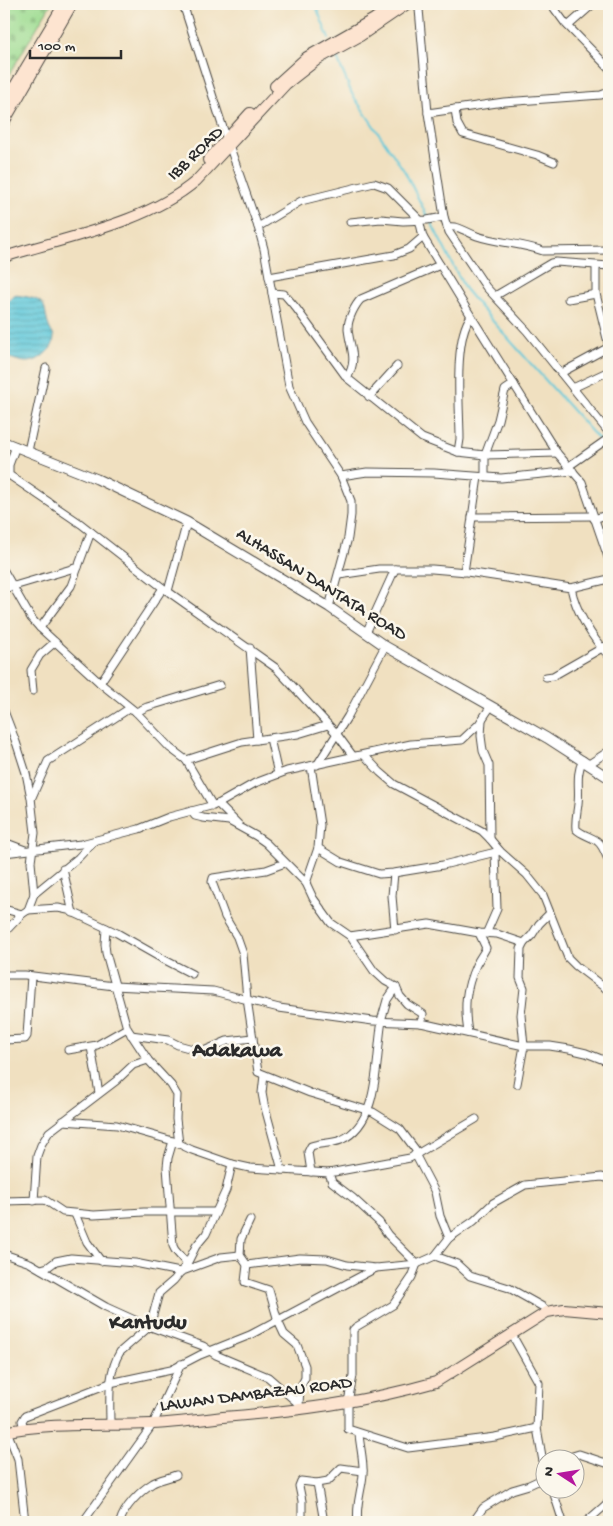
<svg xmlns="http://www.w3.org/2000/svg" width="613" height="1526" viewBox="0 0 613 1526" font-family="'Gochi Hand',sans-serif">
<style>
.cemetery{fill:url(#cemetery-stones);stroke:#64845e}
.water{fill:url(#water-rules);stroke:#447a82}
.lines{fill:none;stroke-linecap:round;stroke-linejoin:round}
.stream{stroke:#5ec8da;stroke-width:2}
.minor-casing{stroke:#494641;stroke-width:9}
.tertiary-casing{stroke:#494641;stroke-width:11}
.secondary-casing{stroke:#494641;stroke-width:12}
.minor{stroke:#fff;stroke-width:7}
.tertiary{stroke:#fff;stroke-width:9}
.secondary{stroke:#fde4d0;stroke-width:10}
.labels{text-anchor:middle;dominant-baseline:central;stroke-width:5;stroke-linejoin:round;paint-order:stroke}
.street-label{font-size:18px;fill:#2b2b2b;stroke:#fbf7ec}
.district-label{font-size:22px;font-weight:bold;fill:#2b2b2b;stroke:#fbf7ec}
</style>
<defs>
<pattern id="cemetery-stones" width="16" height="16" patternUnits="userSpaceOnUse" patternTransform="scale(1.25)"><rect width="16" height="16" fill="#9ddc91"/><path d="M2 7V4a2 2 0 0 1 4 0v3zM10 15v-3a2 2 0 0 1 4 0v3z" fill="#87bd7d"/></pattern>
<pattern id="water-rules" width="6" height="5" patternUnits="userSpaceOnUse" patternTransform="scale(1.25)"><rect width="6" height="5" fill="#5ec8da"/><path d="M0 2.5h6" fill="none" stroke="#4ea3b1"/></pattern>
</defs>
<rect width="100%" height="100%" fill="#fbf7ec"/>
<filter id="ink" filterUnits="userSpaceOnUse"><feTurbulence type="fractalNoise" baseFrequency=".02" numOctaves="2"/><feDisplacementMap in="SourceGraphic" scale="10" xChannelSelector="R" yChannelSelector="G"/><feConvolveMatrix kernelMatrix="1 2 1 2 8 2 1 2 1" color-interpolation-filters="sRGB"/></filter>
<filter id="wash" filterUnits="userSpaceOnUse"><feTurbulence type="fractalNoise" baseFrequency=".0096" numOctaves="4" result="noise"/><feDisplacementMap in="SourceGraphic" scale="20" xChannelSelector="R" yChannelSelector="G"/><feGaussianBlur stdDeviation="1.12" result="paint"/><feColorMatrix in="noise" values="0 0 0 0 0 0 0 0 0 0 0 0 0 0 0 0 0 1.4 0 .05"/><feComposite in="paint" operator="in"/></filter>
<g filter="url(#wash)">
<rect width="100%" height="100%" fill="#f0e0c0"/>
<polygon class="cemetery" points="4,4 51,4 4,83"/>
<path class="water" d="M 15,295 C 59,300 37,311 54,336 C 53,346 53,346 46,353 C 31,367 22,362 4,356 L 4,301 L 7,302 Z"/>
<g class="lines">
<g class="stream">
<polyline points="315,4 329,39"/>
<polyline points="335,53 352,94 405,172 428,218"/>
<polyline points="431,222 465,289 481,308 609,451"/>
</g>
</g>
</g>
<g filter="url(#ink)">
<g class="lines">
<g class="minor-casing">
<g id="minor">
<polyline points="183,4 222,125 258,227 264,249 289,386 305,422 341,476 351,501 351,515 348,538 329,607"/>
<polyline points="417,4 419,9 428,113 444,217 449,232 486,287 527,331 609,433"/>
<polyline points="551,4 565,23 609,68"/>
<polyline points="568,26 593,4"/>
<polyline points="455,109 457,123 463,134 537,155 554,162"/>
<polyline points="428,113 504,102 601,95 609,92"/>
<polyline points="350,222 381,219 403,221 427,220 444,217"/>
<polyline points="258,227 301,201 374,183 388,188 419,219 423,237 471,316 557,453 582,482 609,560"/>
<path d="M 447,227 C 458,225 466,232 477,236 C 498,243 521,243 543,251 L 609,250"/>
<polyline points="596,266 596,294 609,347"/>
<polyline points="269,277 394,255 409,249 423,237"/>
<polyline points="272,293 284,294 296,308 347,378 422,438 458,452 485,455 557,453"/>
<polyline points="495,296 551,263 556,262 609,266"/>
<polyline points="568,299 596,294"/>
<polyline points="561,373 609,347"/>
<path d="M 347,378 C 359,358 349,347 348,328 C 348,319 355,305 361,299 L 440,265"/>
<polyline points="573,388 609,371"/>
<polyline points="369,397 397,366"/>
<polyline points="16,446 9,465 9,475 81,524 163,588 276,668 336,733 353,756"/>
<polyline points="28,451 46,368"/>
<path d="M 458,452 L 460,439 C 460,408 453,340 471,316"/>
<polyline points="569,466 609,438"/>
<polyline points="341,476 367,472 434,473 501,478 573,471"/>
<polyline points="485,477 485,455 498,420 505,390 514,384"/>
<polyline points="472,517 593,516"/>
<polyline points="594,519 609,514"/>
<polyline points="4,571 31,618 40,628 100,683 136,712 170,748 186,760 213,806"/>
<polyline points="464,572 478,477"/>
<polyline points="339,575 379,569 432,569 467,572 571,588 609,579"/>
<path d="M 571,588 C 576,612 592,638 609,656"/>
<polyline points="4,589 78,567"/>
<polyline points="168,591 187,522"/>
<polyline points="40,628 71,586 91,532"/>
<polyline points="366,633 395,569"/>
<polyline points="250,648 257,740"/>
<polyline points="546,677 553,676 609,644"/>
<polyline points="100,683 163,588"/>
<polyline points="33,691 31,670 40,655 55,642"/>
<polyline points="4,711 16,742 26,773 31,798 35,833 31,862 34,894 28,910 22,914 4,933"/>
<polyline points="136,712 147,707 220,685"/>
<polyline points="482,720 481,736 483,751 489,765 490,839"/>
<polyline points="270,738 278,774"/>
<polyline points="364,755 380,772 394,784 482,831 490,839 500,851 527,875 543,895 568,958 576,966 609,991"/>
<polyline points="186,760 242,742 298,734 328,725"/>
<path d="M 583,760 C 575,775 580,788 578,804 C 577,813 575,820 576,829 C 582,835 590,836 597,841 C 603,845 606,855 609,862"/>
<polyline points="589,764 609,751"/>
<polyline points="317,765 348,716 385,646"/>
<polyline points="32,797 48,761 130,708"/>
<polyline points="218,804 238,824"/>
<polyline points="191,811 195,816 203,818 229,821 256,836 266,843 306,883 313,898 331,923 350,936 374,971 385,981 396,987 400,996 407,1004 423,1014 421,1023"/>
<polyline points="4,842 25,850"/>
<polyline points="318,848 341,862 379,874 394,873 443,865 500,851"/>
<polyline points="4,853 81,844 139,829 169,817 218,804 255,783 287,771 411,744 462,740 479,724 491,706"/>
<polyline points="285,863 266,870 213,878 212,882 225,917 237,937 243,954 247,999 258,1072 310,1093 373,1112 400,1129 418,1153"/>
<polyline points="63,869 73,913"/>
<polyline points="394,873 392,896 395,930"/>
<polyline points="306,883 318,848 320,825 311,766"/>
<polyline points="34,894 78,858 94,841"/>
<polyline points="4,909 22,914"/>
<polyline points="28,910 58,908 68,910 117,933 161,958 192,974"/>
<polyline points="106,928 105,944 106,953 127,1028 148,1060 171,1085 177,1095 176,1119 179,1144"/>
<polyline points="486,934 497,909 495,853"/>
<polyline points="350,936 429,924 479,933 497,934 524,943"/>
<polyline points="4,975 25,975 114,986 213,991 279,1008 373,1021 421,1023 524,1046 550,1046 569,1049 586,1053 609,1062"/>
<polyline points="381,1021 387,1000 396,987"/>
<path d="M 468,1033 C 464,1007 465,989 476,965 C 479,959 483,954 486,948 L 479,933"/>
<polyline points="131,1035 168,1040 178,1045 200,1051 206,1050 227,1041 253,1038"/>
<polyline points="4,1040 25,1039 27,1036 31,976"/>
<polyline points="91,1047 99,1093"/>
<polyline points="68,1050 97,1045 127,1028"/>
<polyline points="264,1075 262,1093 264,1104 282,1170"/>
<polyline points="517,1084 524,1046 521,1015 524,988 520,978 521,949 524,943 532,935 539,924 550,913"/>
<polyline points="63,1121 117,1125 173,1141 192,1150 232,1164 250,1168 329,1173 410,1158 476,1119"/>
<polyline points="173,1141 168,1158 167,1167 173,1246 175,1250 187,1264"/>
<polyline points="415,1154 435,1192 440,1216 449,1238"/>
<path d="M 311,1172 L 308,1152 L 311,1146 C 320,1143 331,1144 341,1140 C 381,1122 375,1058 382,1021"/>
<polyline points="329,1173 332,1182 353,1198 379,1222 388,1235 417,1264"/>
<polyline points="4,1201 45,1200 63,1212 94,1215 144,1212 216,1212"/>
<polyline points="34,1201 37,1156 41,1145 49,1132 116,1081 133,1065 148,1060"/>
<polyline points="75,1214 87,1242 101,1261"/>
<polyline points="250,1220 241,1239 240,1255 247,1265 245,1282 269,1290 278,1321 284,1334 297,1345 305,1366 305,1378 300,1388 299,1404"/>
<polyline points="4,1254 30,1263 106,1307 148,1326 203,1346 216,1355 268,1377 299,1404 301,1410"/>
<polyline points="435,1256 457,1264 470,1276 509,1288 543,1307 547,1312"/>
<polyline points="417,1264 412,1277 393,1305 356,1327 353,1330 353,1376 348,1402 348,1429 408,1448 495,1437 537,1428"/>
<polyline points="247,1265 300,1258 327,1259 347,1265 376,1268 417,1264 435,1256 449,1238 474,1221 493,1203 525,1185 602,1177 609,1179"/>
<polyline points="41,1269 48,1267 56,1261 71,1258 135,1263 180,1272 221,1257 240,1255"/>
<polyline points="511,1333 539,1383 537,1428 545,1473 542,1479 546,1482"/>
<polyline points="4,1408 7,1431 18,1459 25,1522"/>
<path d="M 110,1425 C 110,1401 107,1373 120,1352 L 150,1326 L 159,1293 L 174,1280 L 187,1264 L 196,1246 L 206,1234 L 226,1190 L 232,1164"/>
<polyline points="24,1429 22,1421 25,1416 110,1383 171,1370 200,1355 250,1335 376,1268"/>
<polyline points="566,1458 579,1454 609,1464"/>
<polyline points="317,1483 324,1522"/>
<polyline points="552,1488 563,1522"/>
<polyline points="83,1522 153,1424 181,1364"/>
<path d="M 120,1522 C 124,1507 140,1491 153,1483 C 160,1479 169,1478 176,1475"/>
<polyline points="302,1522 302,1501 299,1486 301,1481 317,1483 328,1481 341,1468 363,1471"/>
<path d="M 358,1522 C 355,1506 362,1490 363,1474 C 364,1461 360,1447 359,1434"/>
<polyline points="473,1522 483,1508 512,1490 529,1485 542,1479"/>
<polyline points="586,1522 609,1502"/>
</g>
</g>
<g class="tertiary-casing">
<polyline id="tertiary" points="4,442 97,479 187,522 329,607 385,646 547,738 609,778"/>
</g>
<g class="secondary-casing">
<g id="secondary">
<polyline points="275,86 307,57 374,19 395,4"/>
<polyline points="4,104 64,4"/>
<polyline points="4,122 72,4"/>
<polyline points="208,160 250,113"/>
<path d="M 4,257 C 66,237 145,224 196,181 L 286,84 L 318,59 L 360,36 L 407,4"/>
<path d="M 4,1432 C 51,1422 103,1426 151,1424 C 175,1423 199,1420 223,1417 C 296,1411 366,1402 436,1382 L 547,1312 L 564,1309 L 609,1313"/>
</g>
</g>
<use href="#minor" class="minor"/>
<use href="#tertiary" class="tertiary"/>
<use href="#secondary" class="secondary"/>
</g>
</g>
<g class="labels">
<g class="street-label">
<text transform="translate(196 154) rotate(-44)">IBB ROAD</text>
<text transform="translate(321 585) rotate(32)">ALHASSAN DANTATA ROAD</text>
<text transform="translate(256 1395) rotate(-7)">LAWAN DAMBAZAU ROAD</text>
</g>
<g class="district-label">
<text x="237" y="1052">Adakawa</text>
<text x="148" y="1324">Kantudu</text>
</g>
</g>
<rect width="613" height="1526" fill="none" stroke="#fbf7ec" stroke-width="20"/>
<g transform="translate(560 1474) rotate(282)"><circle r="24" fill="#fbf7ec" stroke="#a8a59f"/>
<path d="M0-4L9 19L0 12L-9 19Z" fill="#b5179e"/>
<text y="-8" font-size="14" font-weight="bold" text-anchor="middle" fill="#2b2b2b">N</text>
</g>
<path d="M30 50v8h91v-8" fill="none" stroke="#2b2b2b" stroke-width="2.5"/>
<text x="38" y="50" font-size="15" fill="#2b2b2b" stroke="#fbf7ec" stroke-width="4" paint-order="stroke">100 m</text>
</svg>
